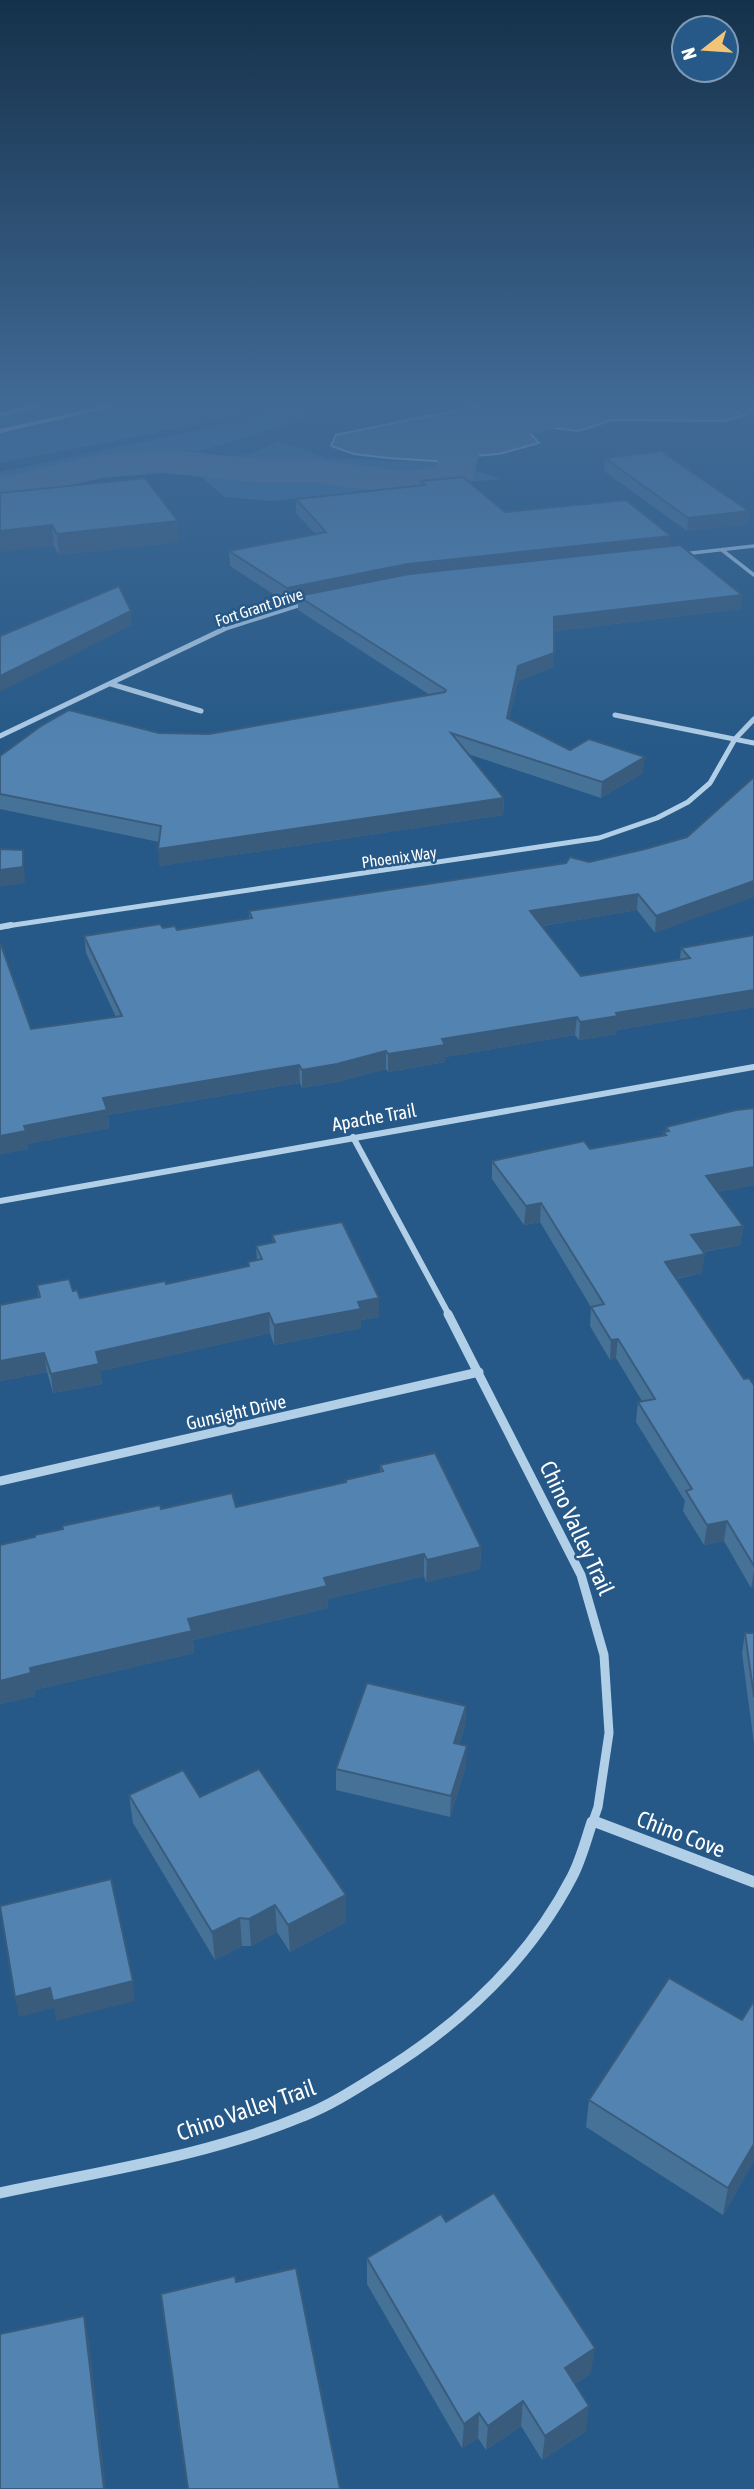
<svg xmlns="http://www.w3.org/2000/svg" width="754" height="2489" font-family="'Asap Condensed',sans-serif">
	<rect width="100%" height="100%" fill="#265987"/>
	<g fill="#3b72a4">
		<path d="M0 403H266L209 422 0 463Z"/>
		<path d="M302 403H354L293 410 306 419 200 451H154L150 462 0 492V472L190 432Z"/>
		<path d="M278 441 327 458 440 463 468 468 501 479 270 501 225 497 185 463 250 454Z"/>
	</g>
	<path fill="#56799a" stroke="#a6cbe9" stroke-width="2" d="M492 403H731L732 411 745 415 724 421 612 420 579 431 545 427 529 432 539 443 499 454 460 457 464 463 388 458 354 454 331 446 336 435Z"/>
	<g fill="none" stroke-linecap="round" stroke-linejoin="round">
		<path fill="#56799a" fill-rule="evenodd" d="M567 403H638L633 411 483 444C477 458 476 474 468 486L404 495 315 483H260L164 473 102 478 0 502V478L102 454 164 449 260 459H315L404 471 435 467 453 428Z"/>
		<g stroke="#b2cfe8" stroke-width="3.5">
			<path d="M722 550 754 575"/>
			<path d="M683 554 754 546"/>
			<path d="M219 631 307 603"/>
		</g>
		<g stroke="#b2cfe8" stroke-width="5">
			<path d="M111 684 201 711"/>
			<path d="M615 715 754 743"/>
			<path d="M0 736 224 629"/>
			<path d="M0 927 599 838 657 818 688 802 710 783 735 739 754 719"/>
		</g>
		<g stroke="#b2cfe8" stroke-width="6">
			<path d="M0 927 11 925"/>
			<path d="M353 1137 449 1315"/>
			<path d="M0 1201 754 1067"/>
		</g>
		<g stroke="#b2cfe8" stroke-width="9">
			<path d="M448 1314 581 1575 604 1655 609 1733 598 1807 592 1824"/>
			<path d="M0 1481 479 1372"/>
			<path d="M595 1822 600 1824"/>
		</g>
		<g stroke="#b2cfe8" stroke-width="11">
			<path d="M596 1822 754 1882"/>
			<path d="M0 2193C101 2171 207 2156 303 2116 329 2106 354 2090 378 2075 458 2026 528 1962 572 1877 581 1860 586 1840 592 1822"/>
		</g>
		<g fill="#dceaf7" fill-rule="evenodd">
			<path d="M44 403H57L0 417V413Z"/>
			<path d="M118 403H131L0 433V429Z"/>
		</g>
	</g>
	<g fill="#477298">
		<path d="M605 458 749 511 747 524 687 531 604 471Z"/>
		<path d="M421 481 505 512 670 546 742 595 740 609 554 631 553 667 518 681 509 720 570 750 643 773 601 798 468 754 504 798 503 815 159 866V842L0 809V756L159 733 209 734 430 695 298 610V601L287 603 230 566 229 551 315 534 296 513V499L421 486Z"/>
		<path d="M0 493 179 542 59 555 54 546Z"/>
		<path d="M687 837 655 933 637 910 542 926 581 976 680 960 681 948 754 935V1007L617 1030 616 1034 579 1040 575 1035 445 1057V1062L388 1072 386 1069 337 1082 302 1088 300 1083 108 1115 109 1128 27 1144 28 1149 0 1154V945L31 1029 116 1017 86 953 84 936 163 928 177 930 249 919V911L589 862 645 849Z"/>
		<path d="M754 1108V1185L718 1192 743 1226 740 1245 703 1252 702 1273 676 1279 744 1379 754 1385V1587L751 1588 724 1541 704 1545 683 1511 685 1501 636 1422 638 1402 642 1401 616 1358 610 1360 590 1326 591 1307 540 1222 524 1225 492 1179V1161L590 1149 663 1136V1132L666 1131V1127Z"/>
		<path d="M272 1235 379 1317 361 1320V1328L274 1345 270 1333 100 1371 102 1384 53 1393 47 1372 0 1381 38 1297 37 1285 73 1291 80 1298 166 1284 248 1267V1262L257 1260 256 1246 273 1242Z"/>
		<path d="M380 1465 481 1547 480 1569 426 1582 424 1576 327 1599 328 1608 193 1640 194 1653 34 1690 35 1696 0 1704 161 1509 236 1507 345 1483V1480L380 1472Z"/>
		<path d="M745 1633H754V1744L742 1653Z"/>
		<path d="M466 1706 465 1726 459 1744 466 1766 450 1817 336 1790V1769Z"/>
		<path d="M129 1795 200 1797 346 1895V1922L290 1952 277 1932 251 1946H242L215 1960 133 1823Z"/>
		<path d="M754 2001V2160L723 2215 586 2127 589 2100 742 2020Z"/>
		<path d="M446 2222 591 2373 575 2384 586 2431 542 2460 521 2426 486 2450 478 2438 462 2448 367 2284V2258Z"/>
	</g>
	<g fill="#3a5c7c">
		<path d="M749 511 747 524 687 531 688 518Z"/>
		<path d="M178 521 179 542 59 555 57 534Z"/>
		<path d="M52 525 54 546 0 552V531Z"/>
		<path d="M671 536 669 551 298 596V601L287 603V588L408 564Z"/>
		<path d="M742 595 740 609 553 631 554 617Z"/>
		<path d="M131 611 132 625 0 692V676Z"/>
		<path d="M554 653 553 667 518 681 506 734 507 718 518 666Z"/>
		<path d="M645 757 643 773 601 798 602 782Z"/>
		<path d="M504 798 503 815 159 866 158 849Z"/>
		<path d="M23 850 25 883 0 887V870Z"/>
		<path d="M754 881V897L655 933 656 916Z"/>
		<path d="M638 894 637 910 529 928 530 911Z"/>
		<path d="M754 990V1007L617 1030 616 1034 579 1040 580 1022 616 1013Z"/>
		<path d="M577 1017 575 1035 445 1057V1062L388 1072V1054L442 1039Z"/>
		<path d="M386 1051V1069L337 1082 302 1088V1070Z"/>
		<path d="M299 1065 300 1083 108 1115 109 1128 27 1144 28 1149 0 1154V1136L103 1098Z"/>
		<path d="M754 1167V1185L704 1195 706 1176Z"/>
		<path d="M541 1203 540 1222 524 1225 526 1206Z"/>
		<path d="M743 1226 740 1245 689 1254 691 1235Z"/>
		<path d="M705 1254 702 1273 663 1281 665 1262Z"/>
		<path d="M379 1298V1317L361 1320V1328L274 1345V1325L358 1302Z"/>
		<path d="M269 1313 270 1333 100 1371 102 1384 53 1393 51 1374 96 1352Z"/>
		<path d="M618 1339 616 1358 610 1360 611 1340Z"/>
		<path d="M44 1353 47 1372 0 1381V1361Z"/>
		<path d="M727 1521 724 1541 704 1545 707 1525Z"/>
		<path d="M481 1547 480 1569 426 1582 427 1560Z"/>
		<path d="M424 1554V1576L327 1599 328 1608 193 1640 194 1653 34 1690 35 1696 0 1704V1681L30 1668 324 1578Z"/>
		<path d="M754 1570V1587L751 1588Z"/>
		<path d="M466 1706 465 1726 453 1764 454 1743Z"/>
		<path d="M467 1746 466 1766 450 1817 451 1796Z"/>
		<path d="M346 1895V1922L290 1952 288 1925Z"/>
		<path d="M275 1905 277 1932 251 1946 249 1919Z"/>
		<path d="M240 1918 242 1946 215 1960 212 1932Z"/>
		<path d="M133 1981 135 2001 56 2021 53 2001Z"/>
		<path d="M50 1988 54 2008 19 2017 15 1997Z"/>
		<path d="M754 2144V2160L723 2215 728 2188Z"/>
		<path d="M84 2316 89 2341 106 2489H104Z"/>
		<path d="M595 2348 591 2373 562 2393 565 2368Z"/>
		<path d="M523 2401 521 2426 486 2450 488 2426Z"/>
		<path d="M589 2406 586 2431 542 2460 545 2436Z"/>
		<path d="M479 2413 478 2438 462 2448 464 2424Z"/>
	</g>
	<g fill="#5384b1" stroke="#3a5c7c" stroke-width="2">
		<path d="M661 451 749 511 688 518 605 458Z"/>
		<path d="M463 477 505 512 626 500 671 536 408 564 287 588 229 551 326 532 296 499 425 485 421 481Z"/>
		<path d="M145 478 178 521 57 534 52 525 0 531V493Z"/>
		<path d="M680 545 742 595 554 617V653L518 666 507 718 570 750 589 739 645 757 602 782 451 733 504 798 158 849 161 826 0 794V756L41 726 69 710 159 733 209 734 445 692 446 690 298 596 409 574Z"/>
		<path d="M119 586 131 611 0 676V636Z"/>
		<path d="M754 777V881L656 916 638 894 530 911 581 976 690 958 681 948 754 935V990L616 1013 618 1016 580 1022 577 1017 442 1039 445 1045 388 1054 386 1051 337 1064 302 1070 299 1065 103 1098 107 1110 24 1126 26 1131 0 1136V945H1L31 1029 122 1016 84 936 160 924 163 928 175 926 177 930 252 918 249 911 566 863 570 857 589 862 645 849 687 837Z"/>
		<path d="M0 849 23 850V867L0 870Z"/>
		<path d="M754 1108V1167L706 1176 743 1226 691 1235 705 1254 665 1262 744 1379 749 1378 754 1385V1566L727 1521 707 1525 686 1491 692 1489 638 1402 655 1399 618 1339 611 1340 591 1307 604 1304 541 1203 526 1206 492 1161 584 1141 590 1149 666 1135 663 1132 669 1131 666 1127 736 1110Z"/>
		<path d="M342 1222 379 1298 358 1302 361 1309 274 1325 269 1313 96 1352 99 1364 51 1374 44 1353 0 1361V1305L40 1297 37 1285 69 1279 73 1291 77 1290 80 1298 165 1281 166 1284 249 1266 248 1262 262 1259 256 1246 275 1242 272 1235Z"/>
		<path d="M435 1453 481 1547 427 1560 424 1554 324 1578 327 1586 188 1619 192 1631 30 1668 31 1673 0 1681V1545L35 1537V1535L63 1529 62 1526 160 1505 161 1509 232 1493 236 1507 346 1482 345 1480 383 1471 380 1465Z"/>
		<path d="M745 1633H754V1697Z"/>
		<path d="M367 1683 466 1706 454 1743 467 1746 451 1796 336 1769Z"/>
		<path d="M259 1769 346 1895 288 1925 275 1905 249 1919 240 1918 212 1932 129 1795 183 1770 200 1797Z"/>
		<path d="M111 1879 133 1981 53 2001 50 1988 15 1997 0 1906Z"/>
		<path d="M669 1978 742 2020 754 2001V2144L728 2188 589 2100Z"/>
		<path d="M494 2193 595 2348 565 2368 589 2406 545 2436 523 2401 488 2426 479 2413 464 2424 367 2258 441 2214 446 2222Z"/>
		<path d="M296 2268 340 2489H188L161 2294 235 2276 236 2282Z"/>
		<path d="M84 2316 104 2489H0V2334Z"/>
	</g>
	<linearGradient id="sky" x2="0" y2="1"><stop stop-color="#15314a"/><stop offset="0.54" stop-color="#416a96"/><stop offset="1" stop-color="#416a96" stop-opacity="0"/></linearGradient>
	<rect width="754" height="752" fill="url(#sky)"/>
	<g text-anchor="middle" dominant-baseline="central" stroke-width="5" stroke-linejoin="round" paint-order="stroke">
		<g font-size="16" fill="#fff" stroke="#265987">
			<text transform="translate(259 607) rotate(-18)">Fort Grant Drive</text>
			<text transform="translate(399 857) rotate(-8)">Phoenix Way</text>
		</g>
		<g font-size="19" fill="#fff" stroke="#265987">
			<text transform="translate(374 1117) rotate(-10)">Apache Trail</text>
			<text transform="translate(236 1412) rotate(-13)">Gunsight Drive</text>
		</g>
		<g font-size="23" fill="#fff" stroke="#265987">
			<text transform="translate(577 1528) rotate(65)">Chino Valley Trail</text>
			<text transform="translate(681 1834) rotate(21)">Chino Cove</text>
			<text transform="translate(246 2110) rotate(-19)">Chino Valley Trail</text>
		</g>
	</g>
	<g transform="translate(705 49) rotate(253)"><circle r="33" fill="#265987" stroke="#7d9bb7" stroke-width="2"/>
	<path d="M0-5L12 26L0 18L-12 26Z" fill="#f1c477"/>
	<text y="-10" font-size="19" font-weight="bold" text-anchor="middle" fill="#ffffff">N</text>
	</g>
</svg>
